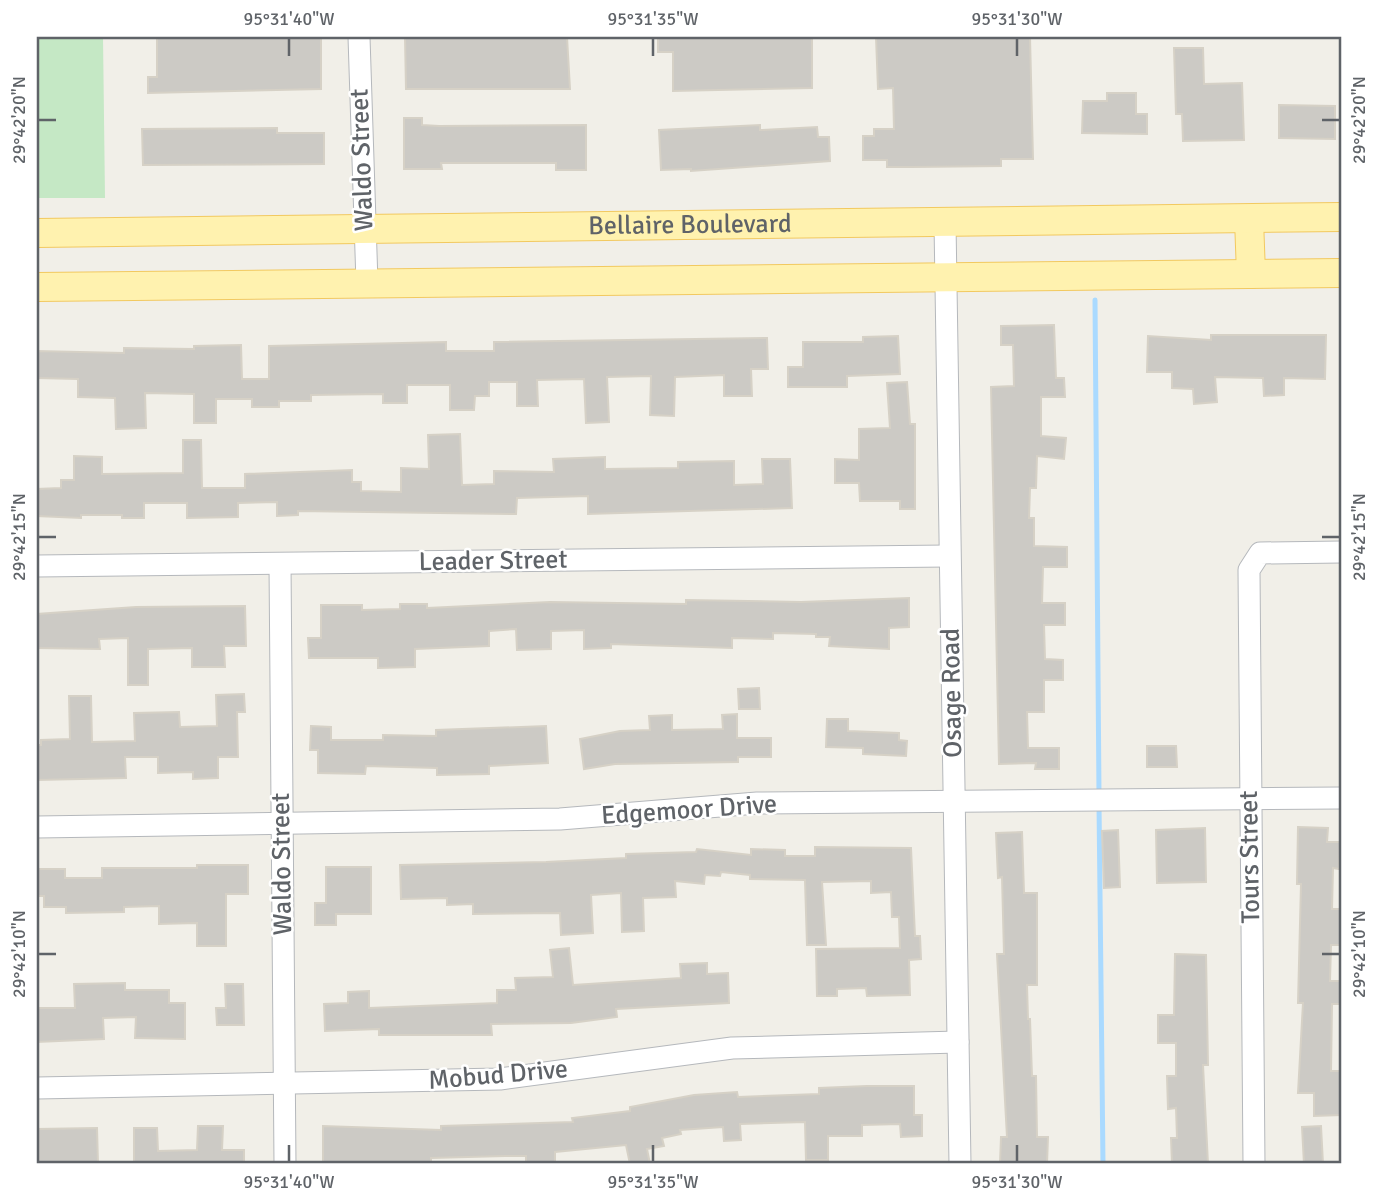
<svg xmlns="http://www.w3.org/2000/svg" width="1378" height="1201" font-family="Signika,sans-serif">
	<rect width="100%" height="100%" fill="#f1efe8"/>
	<path fill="#c5e8c5" d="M37 37H103L105 198H37Z"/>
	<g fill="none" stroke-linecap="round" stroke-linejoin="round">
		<g stroke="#aadaff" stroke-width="5">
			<path d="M1095 300 1099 794"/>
			<path d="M1099 804 1103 1164"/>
		</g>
	</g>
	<g fill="#cccac5" stroke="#d6d1c6" stroke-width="2">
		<path d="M157 37H321V89L148 93V77H157Z"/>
		<path d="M405 37H567L570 89H406Z"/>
		<path d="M658 37H812V88L673 91V52H658Z"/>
		<path d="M876 37H1030L1033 159H1001V166L912 167H887V160H863V136H874V129H894L893 88 878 89Z"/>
		<path d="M1174 48H1203L1204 84 1242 83 1244 140 1183 141 1182 114H1176Z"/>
		<path d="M1107 93H1136V114H1147V134L1082 133 1083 101H1107Z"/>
		<path d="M1279 105 1335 106V139L1279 138Z"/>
		<path d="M404 118H422V125L439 126 586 125V170H556V163H441L442 169H404Z"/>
		<path d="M760 125V130L817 127 818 137H829L830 161 691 171V169L661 170 659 130Z"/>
		<path d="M277 128V133H324V164L143 165 142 129Z"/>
		<path d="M1054 325 1056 378H1064L1065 397H1041V436L1066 438 1064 459 1037 456 1036 488H1030L1029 518H1034V546L1067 547V567H1043L1042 603H1065V625H1044L1045 659 1063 660V680H1044V712H1027L1028 748H1059V769H1035L1036 763 999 764 991 387 1014 386 1013 345H1001V326Z"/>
		<path d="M1211 335H1326L1325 379 1284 378V395L1264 396 1263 378 1215 377 1217 402 1194 404 1193 389 1172 388V372H1147L1148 336 1211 340Z"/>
		<path d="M898 336 900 374 847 376V387H788V367H803V342H863V337Z"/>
		<path d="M767 338 768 369H751L752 396H724V375L675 377 674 416 650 415 651 376 607 377 609 422 586 423 584 379 537 380 538 406H517V382H489V396H475L474 410H450V385H407V403H383V394L311 395V401H279V407H252V399H216V423H194V394L145 393 146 428 116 429 115 398 78 397V379L37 378V351L124 353V348L194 349V346L241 345 242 379H269V346L446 342V351H494V342Z"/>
		<path d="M907 382 910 424H915V509H900V501H860L859 483H835V459L859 460V429L890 428 887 383Z"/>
		<path d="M460 434 462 485 494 484V471L554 472 553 459 605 457V469L678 468V462L734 461V485L763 484 762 459H790L792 508 588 514V496L517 498 516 514 298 511V515L277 516V502L238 503V517L187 518V503H144V518H122V515H81V518L37 516V489L61 488V480H74V456L102 457V474L183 473V440H201L202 488H245V474L352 470V482H361V491L401 492V468L429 469 428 435Z"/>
		<path d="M909 598V627L889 628V649L829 646 830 637H816V634L773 633V639L732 638V648L611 644V648L584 649V630L551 631V649L517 650 516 629 489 631V646L415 649V667L378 668V658H309L308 638H321V605H362V610L400 609V604H427V608L550 602 686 604V600L801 602Z"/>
		<path d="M245 606 246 646H224L225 667H192V648L148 649V685H128V638L99 639 100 649 37 648V614L136 607Z"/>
		<path d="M759 688 760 709H739L738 689Z"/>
		<path d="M244 694 245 712H237L238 757H218V778L193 779V772L158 773V757H125L126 778 37 780V745H41V740L70 739 69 696H91L92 742 135 741 134 713 179 712 180 727 217 726 216 695Z"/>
		<path d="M737 714V738H771V757H738V762L615 764 584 769 580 739 620 731 650 730 649 716 672 715V730L723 729 722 715Z"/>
		<path d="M827 719H848V731L899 733V740L907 741 906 756 863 754V748L826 747Z"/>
		<path d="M311 726 331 727V740H383V735L436 736V730L546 726 548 763 489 766V774L437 775V768L366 766 365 774 318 773V750H310Z"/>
		<path d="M1147 746H1176L1177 767H1147Z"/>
		<path d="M1298 827 1328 828 1327 842H1340L1339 869 1333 868 1332 909H1341V945H1331L1330 981H1341V1004H1332L1331 1071H1341V1115L1314 1116V1093H1298L1303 1003H1298L1301 884H1297Z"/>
		<path d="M1205 828 1206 882 1157 883 1156 830Z"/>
		<path d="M1118 830 1120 887 1104 888 1102 831Z"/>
		<path d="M1022 832 1024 893H1037V985H1027L1028 1019H1030L1032 1076H1036L1037 1137H1048L1047 1164H1000L1001 1137H1007L997 954H1004L1002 877 998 878 996 833Z"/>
		<path d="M815 847 911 848 915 936H920L921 959 909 960 910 995 867 996 866 988 837 989V996H817L816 949 900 948 899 917H892L891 892 871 893V881L822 882 826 945H807L805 880 750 879V875L721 872 720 876 705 875 704 884 675 881 676 897 643 898 644 931 622 932 621 893 591 895 593 933 561 935 560 913 473 914V904L447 905V898L401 899 400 865 546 862 626 858V854L696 852 697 849 751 855V849L785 850V856H815Z"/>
		<path d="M197 865H248V894H226V946H197V923L159 924V906L124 907V912L66 913V907H44V896H37V869H65V878H102V868H197Z"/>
		<path d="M326 867H371V914H336V925H315V903H326Z"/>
		<path d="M569 948 573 985 681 978 680 964 707 963V974L728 973 729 1003 616 1009 617 1017 571 1023 491 1024 492 1035H379V1029L325 1031 324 1004 348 1003V992L369 991V1008L497 1003V990H516L515 978 553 977 550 950Z"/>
		<path d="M1175 954 1206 955 1208 1065H1203L1208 1164H1172L1171 1138H1177L1176 1108 1168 1109 1167 1076H1176V1043H1158V1015H1174Z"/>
		<path d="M125 983V990H169V1003H185V1039L135 1038 136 1017 103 1018 104 1039 37 1042V1008H75L74 984Z"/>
		<path d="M225 984H243L244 1025H217L216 1008H226Z"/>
		<path d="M867 1086H914V1115H922V1136L901 1137 900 1124 862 1125V1136H828V1160H806L805 1122 740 1124 741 1140 724 1141 723 1127 680 1130 681 1134 662 1138 664 1146 647 1149 650 1164H630L626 1145 555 1152V1164H526V1156H505L431 1158V1164H323V1126L441 1130V1126L573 1122 572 1118 630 1111V1107L694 1095 737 1092 738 1097 819 1094V1088Z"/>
		<path d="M198 1126H223L222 1150H244V1164H134V1128H157L158 1151 197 1150Z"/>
		<path d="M1321 1126 1323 1164H1304L1302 1127Z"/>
		<path d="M97 1128 98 1164H37V1129Z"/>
	</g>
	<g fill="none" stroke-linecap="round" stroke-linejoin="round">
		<g stroke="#b5b8bc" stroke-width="23">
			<g id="minor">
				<path d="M359 37 367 283"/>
				<path d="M945 223 960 1164"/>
				<path d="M280 564 285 1164"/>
				<path d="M37 566 948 556"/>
				<path d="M37 827 560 819 757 803 1341 798"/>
				<path d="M37 1088 500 1079 732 1048 958 1042"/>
				<path d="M1254 1164 1249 570 1260 553 1341 552"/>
			</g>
		</g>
		<g stroke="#f2c960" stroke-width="30">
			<g id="major">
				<path d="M1249 219 1251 274"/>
				<path id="s1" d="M37 233 1341 217"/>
				<path d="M37 287 1341 273"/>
			</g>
		</g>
		<use href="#minor" stroke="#fff" stroke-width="21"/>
		<use href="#major" stroke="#fff2af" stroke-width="28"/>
	</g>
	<path fill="none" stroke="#5f6368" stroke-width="2.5" d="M289 38V56M653 38V56M1017 38V56M38 120H56M1322 120H1340M38 537H56M1322 537H1340M38 954H56M1322 954H1340M289 1145V1162M653 1145V1162M1017 1145V1162"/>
	<g text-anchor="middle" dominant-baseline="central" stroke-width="5" stroke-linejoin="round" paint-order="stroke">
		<g font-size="26" fill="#5f6368" stroke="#fff">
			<text transform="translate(362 160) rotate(-92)">Waldo Street</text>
			<text stroke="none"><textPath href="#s1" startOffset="653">Bellaire Boulevard</textPath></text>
			<text transform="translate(493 561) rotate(-1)">Leader Street</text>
			<text transform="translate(952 693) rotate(-91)">Osage Road</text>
			<text transform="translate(689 810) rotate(-4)">Edgemoor Drive</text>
			<text transform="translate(1250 857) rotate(-91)">Tours Street</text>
			<text transform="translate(282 864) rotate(-91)">Waldo Street</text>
			<text transform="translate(498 1075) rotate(-5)">Mobud Drive</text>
		</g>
	</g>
	<rect width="1378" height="1201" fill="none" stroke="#ffffff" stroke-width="77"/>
	<rect x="38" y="38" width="1302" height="1124" fill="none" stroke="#5f6368" stroke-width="2.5"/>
	<g font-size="18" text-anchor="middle" fill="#5f6368">
		<text x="289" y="25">95°31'40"W</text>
		<text x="653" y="25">95°31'35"W</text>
		<text x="1017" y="25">95°31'30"W</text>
		<text transform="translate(19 120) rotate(-90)" y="6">29°42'20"N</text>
		<text transform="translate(1359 120) rotate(-90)" y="6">29°42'20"N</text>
		<text transform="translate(19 537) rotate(-90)" y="6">29°42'15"N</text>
		<text transform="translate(1359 537) rotate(-90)" y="6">29°42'15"N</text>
		<text transform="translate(19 954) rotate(-90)" y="6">29°42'10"N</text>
		<text transform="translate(1359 954) rotate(-90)" y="6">29°42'10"N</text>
		<text x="289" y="1188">95°31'40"W</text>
		<text x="653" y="1188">95°31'35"W</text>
		<text x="1017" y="1188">95°31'30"W</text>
	</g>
</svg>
